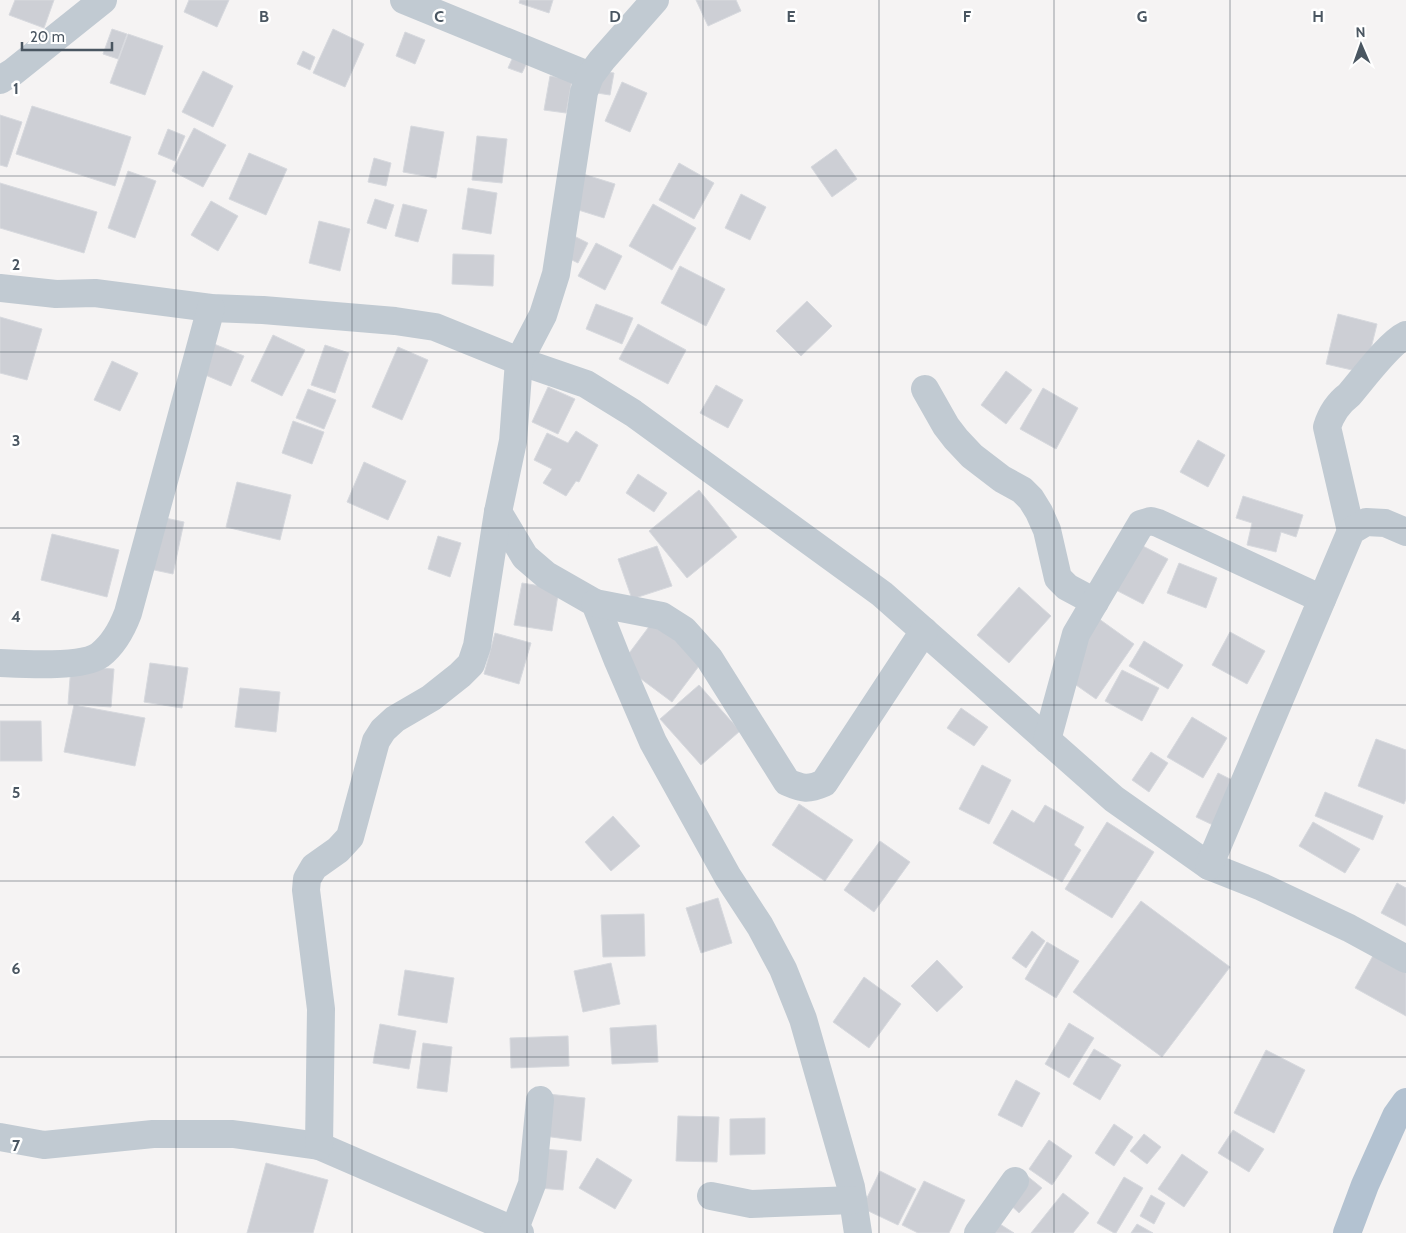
<svg xmlns="http://www.w3.org/2000/svg" width="1406" height="1233" font-family="Cabin,sans-serif">
	<rect width="100%" height="100%" fill="#f5f3f3"/>
	<g fill="#cdcfd5" stroke="#d7d9de">
		<path d="M15 0H54L44 28 9 15Z"/>
		<path d="M189 0H229L217 27 184 12Z"/>
		<path d="M520 0H553L549 13 519 3Z"/>
		<path d="M696 0H736L741 11 708 26Z"/>
		<path d="M112 29 127 34 118 59 103 54Z"/>
		<path d="M333 29 364 44 345 87 313 73Z"/>
		<path d="M405 32 425 40 415 64 396 56Z"/>
		<path d="M128 34 163 46 145 95 110 83Z"/>
		<path d="M516 50 530 56 522 73 508 68Z"/>
		<path d="M303 51 315 57 310 70 297 64Z"/>
		<path d="M203 71 233 86 213 127 182 112Z"/>
		<path d="M600 71 614 73 610 95 597 93Z"/>
		<path d="M550 76 572 80 566 113 544 110Z"/>
		<path d="M622 82 647 93 630 132 605 121Z"/>
		<path d="M32 106 131 137 115 186 16 154Z"/>
		<path d="M0 115 22 122 7 167 0 165Z"/>
		<path d="M411 126 444 132 436 178 403 172Z"/>
		<path d="M194 128 226 145 203 187 172 171Z"/>
		<path d="M168 129 185 136 175 161 158 154Z"/>
		<path d="M477 136 507 139 502 183 472 180Z"/>
		<path d="M836 149 857 179 832 197 811 167Z"/>
		<path d="M249 153 287 169 266 215 229 199Z"/>
		<path d="M374 158 391 163 386 186 368 182Z"/>
		<path d="M679 163 714 183 694 219 659 200Z"/>
		<path d="M128 171 156 181 135 238 108 228Z"/>
		<path d="M583 174 615 184 604 218 572 208Z"/>
		<path d="M0 183 97 212 84 253 0 228Z"/>
		<path d="M468 188 497 193 491 234 462 229Z"/>
		<path d="M741 194 766 207 750 240 725 228Z"/>
		<path d="M375 199 394 205 386 229 367 223Z"/>
		<path d="M211 201 238 216 218 251 191 235Z"/>
		<path d="M403 204 427 210 418 242 395 236Z"/>
		<path d="M653 204 696 228 672 270 629 246Z"/>
		<path d="M319 221 350 229 340 271 309 263Z"/>
		<path d="M572 235 588 243 578 263 562 255Z"/>
		<path d="M596 243 622 256 605 290 578 276Z"/>
		<path d="M453 254 494 255 493 286 452 284Z"/>
		<path d="M680 266 725 289 706 326 661 303Z"/>
		<path d="M807 301 832 326 801 356 776 331Z"/>
		<path d="M596 304 633 318 622 344 586 329Z"/>
		<path d="M1338 314 1377 324 1365 373 1326 364Z"/>
		<path d="M0 317 42 329 27 380 0 373Z"/>
		<path d="M638 324 686 350 668 384 619 359Z"/>
		<path d="M273 335 305 350 282 396 251 381Z"/>
		<path d="M209 342 244 356 231 386 196 371Z"/>
		<path d="M325 345 349 353 335 393 311 385Z"/>
		<path d="M398 347 428 360 402 420 372 407Z"/>
		<path d="M112 361 138 373 120 411 94 400Z"/>
		<path d="M1006 371 1032 390 1006 424 981 405Z"/>
		<path d="M716 385 743 400 728 428 700 413Z"/>
		<path d="M548 387 575 399 558 434 532 422Z"/>
		<path d="M1043 388 1078 408 1056 449 1020 429Z"/>
		<path d="M308 389 336 400 324 429 296 418Z"/>
		<path d="M293 421 324 432 312 464 282 453Z"/>
		<path d="M576 431 598 445 579 482 576 481 566 496 543 483 552 469 534 460 547 433 568 443Z"/>
		<path d="M1198 440 1225 455 1208 487 1180 472Z"/>
		<path d="M364 462 406 481 388 520 347 502Z"/>
		<path d="M638 474 667 493 654 512 626 493Z"/>
		<path d="M237 482 291 495 280 540 226 527Z"/>
		<path d="M699 490 737 537 687 578 649 531Z"/>
		<path d="M1243 496 1303 515 1296 537 1281 532 1276 552 1247 545 1252 523 1236 518Z"/>
		<path d="M156 516 184 522 173 574 145 568Z"/>
		<path d="M52 534 119 550 107 597 41 580Z"/>
		<path d="M438 536 461 543 450 577 428 569Z"/>
		<path d="M1137 543 1168 559 1143 604 1112 588Z"/>
		<path d="M657 546 672 586 632 599 618 559Z"/>
		<path d="M1179 563 1217 578 1206 608 1167 593Z"/>
		<path d="M522 583 559 589 552 631 514 625Z"/>
		<path d="M1019 587 1051 616 1009 663 977 635Z"/>
		<path d="M1095 616 1134 644 1096 699 1056 671Z"/>
		<path d="M654 620 705 658 672 702 621 664Z"/>
		<path d="M1230 632 1265 651 1247 684 1212 665Z"/>
		<path d="M495 633 531 643 519 684 484 674Z"/>
		<path d="M1144 641 1183 665 1168 689 1129 666Z"/>
		<path d="M150 663 188 668 182 708 144 702Z"/>
		<path d="M71 666 114 669 111 707 68 704Z"/>
		<path d="M1122 670 1159 688 1142 721 1105 701Z"/>
		<path d="M699 685 740 731 701 765 660 719Z"/>
		<path d="M240 688 280 692 276 732 235 727Z"/>
		<path d="M74 705 145 718 135 766 64 752Z"/>
		<path d="M961 708 988 727 974 746 947 728Z"/>
		<path d="M1192 717 1227 738 1203 778 1167 757Z"/>
		<path d="M0 721H41L42 761H0Z"/>
		<path d="M1376 739 1406 750V799L1404 804 1358 786Z"/>
		<path d="M1151 752 1168 763 1149 792 1132 780Z"/>
		<path d="M982 765 1011 780 989 824 959 809Z"/>
		<path d="M1218 773 1236 782 1215 826 1196 817Z"/>
		<path d="M1325 792 1383 816 1373 840 1315 816Z"/>
		<path d="M799 804 853 840 825 881 772 845Z"/>
		<path d="M1045 805 1084 827 1074 845 1081 850 1062 882 993 843 1012 810 1034 823Z"/>
		<path d="M613 816 640 846 611 871 585 842Z"/>
		<path d="M1107 822 1154 852 1112 918 1065 889Z"/>
		<path d="M1313 822 1360 849 1345 873 1299 846Z"/>
		<path d="M880 841 910 862 874 912 844 890Z"/>
		<path d="M1397 883 1406 888V926L1381 913Z"/>
		<path d="M718 898 732 943 701 953 686 908Z"/>
		<path d="M1141 901 1230 967 1162 1057 1073 992Z"/>
		<path d="M644 914 645 956 603 957 601 915Z"/>
		<path d="M1032 931 1045 941 1026 968 1012 958Z"/>
		<path d="M1047 942 1079 961 1056 998 1025 979Z"/>
		<path d="M1374 954 1406 972V1016L1355 988Z"/>
		<path d="M937 960 963 987 937 1012 911 986Z"/>
		<path d="M611 963 620 1004 583 1012 574 971Z"/>
		<path d="M405 970 454 978 447 1023 398 1015Z"/>
		<path d="M864 977 901 1004 869 1048 833 1022Z"/>
		<path d="M1069 1023 1094 1038 1069 1078 1045 1064Z"/>
		<path d="M380 1024 416 1031 409 1069 373 1063Z"/>
		<path d="M656 1025 658 1062 612 1064 610 1028Z"/>
		<path d="M568 1036 569 1066 511 1068 510 1038Z"/>
		<path d="M423 1043 452 1047 447 1092 417 1088Z"/>
		<path d="M1094 1049 1121 1065 1100 1100 1073 1084Z"/>
		<path d="M1266 1050 1305 1070 1274 1133 1234 1113Z"/>
		<path d="M1016 1080 1040 1093 1022 1127 998 1115Z"/>
		<path d="M548 1094 585 1098 581 1141 544 1136Z"/>
		<path d="M678 1116 719 1117 717 1162 676 1161Z"/>
		<path d="M765 1118V1154L730 1155V1119Z"/>
		<path d="M1114 1124 1133 1137 1114 1166 1095 1153Z"/>
		<path d="M1233 1130 1264 1149 1249 1172 1218 1153Z"/>
		<path d="M1144 1134 1161 1147 1147 1164 1130 1151Z"/>
		<path d="M1049 1140 1072 1156 1052 1185 1029 1169Z"/>
		<path d="M543 1149 567 1151 563 1190 539 1188Z"/>
		<path d="M1182 1154 1208 1172 1184 1207 1158 1189Z"/>
		<path d="M597 1158 632 1180 615 1209 579 1188Z"/>
		<path d="M266 1163 328 1180 313 1233H247Z"/>
		<path d="M880 1171 916 1189 898 1225 862 1208Z"/>
		<path d="M1026 1175 1042 1188 1019 1213 1004 1199Z"/>
		<path d="M1124 1177 1143 1188 1116 1233H1114L1097 1223Z"/>
		<path d="M924 1181 965 1200 949 1233H918L902 1225Z"/>
		<path d="M1063 1193 1089 1213 1073 1233H1031Z"/>
		<path d="M1151 1195 1165 1203 1154 1224 1140 1216Z"/>
		<path d="M992 1219 1014 1233H983Z"/>
		<path d="M1137 1224 1153 1233H1131Z"/>
	</g>
	<g fill="none" stroke-linecap="round" stroke-linejoin="round">
		<g stroke="#c1cad2" stroke-width="28">
			<path d="M404 0 590 76"/>
			<path d="M0 80 13 72 103 0"/>
			<path d="M0 288 56 294 95 293 211 308 263 310 395 321 435 327 519 361 586 384 633 413 882 594 1114 799 1209 866 1262 887 1349 928 1406 959"/>
			<path d="M925 389 946 426 956 439 972 456 1002 479 1022 490 1031 499 1039 512 1047 530 1058 578 1067 587 1095 602"/>
			<path d="M498 512 525 557 546 575 595 603 618 661 653 742 728 877 760 926 783 969 803 1019 851 1187 858 1233"/>
			<path d="M1351 531 1327 427C1331 414 1337 404 1349 395 1362 380 1389 343 1406 335"/>
			<path d="M595 603 662 616 684 630 709 658 787 782C803 789 808 790 824 783L924 631"/>
			<path d="M0 663C23 664 82 668 100 655 114 644 122 629 128 613L211 308"/>
			<path d="M1047 740 1076 634 1141 524 1151 521 1158 523 1322 599"/>
			<path d="M1209 866 1351 531 1366 522 1385 523 1406 532"/>
			<path d="M0 1137 44 1145 153 1134H233L319 1146 520 1233"/>
			<path d="M319 1146 321 1009 306 890 307 879 314 867 338 850 350 837 376 741 383 730 395 719 431 698 460 675 471 664 477 646 498 512 513 441 519 361 543 315 556 274 584 92 590 76 602 60 655 0"/>
			<path d="M711 1196 751 1204 853 1200"/>
			<path d="M514 1231 532 1184 540 1100"/>
			<path d="M978 1233 1015 1181"/>
		</g>
		<path stroke="#b3c2d1" stroke-width="28" d="M1347 1233 1365 1185 1396 1116 1406 1102"/>
	</g>
	<path fill="none" stroke="#4a5661" stroke-width="1" stroke-opacity="0.55" d="M176 0V1233M352 0V1233M527 0V1233M703 0V1233M879 0V1233M1054 0V1233M1230 0V1233M0 176H1406M0 352H1406M0 528H1406M0 705H1406M0 881H1406M0 1057H1406"/>
	<g font-size="16" text-anchor="middle" font-weight="bold" fill="#4a5661" stroke="#fff" stroke-width="5" stroke-linejoin="round" paint-order="stroke">
		<text x="264" y="22">B</text>
		<text x="439" y="22">C</text>
		<text x="615" y="22">D</text>
		<text x="791" y="22">E</text>
		<text x="967" y="22">F</text>
		<text x="1142" y="22">G</text>
		<text x="1318" y="22">H</text>
		<text x="16" y="94">1</text>
		<text x="16" y="270">2</text>
		<text x="16" y="446">3</text>
		<text x="16" y="622">4</text>
		<text x="16" y="798">5</text>
		<text x="16" y="974">6</text>
		<text x="16" y="1151">7</text>
	</g>
	<g transform="translate(1361 45) rotate(358)" stroke="#ffffff" stroke-width="4" paint-order="stroke">
	<path d="M0-4L9 19L0 12L-9 19Z" fill="#4a5661"/>
	<text y="-8" font-size="14" font-weight="bold" text-anchor="middle" fill="#4a5661">N</text>
	</g>
	<path d="M22 42v8h90v-8" fill="none" stroke="#4a5661" stroke-width="2.5"/>
	<text x="30" y="42" font-size="15" fill="#4a5661" stroke="#ffffff" stroke-width="4" paint-order="stroke">20 m</text>
</svg>
